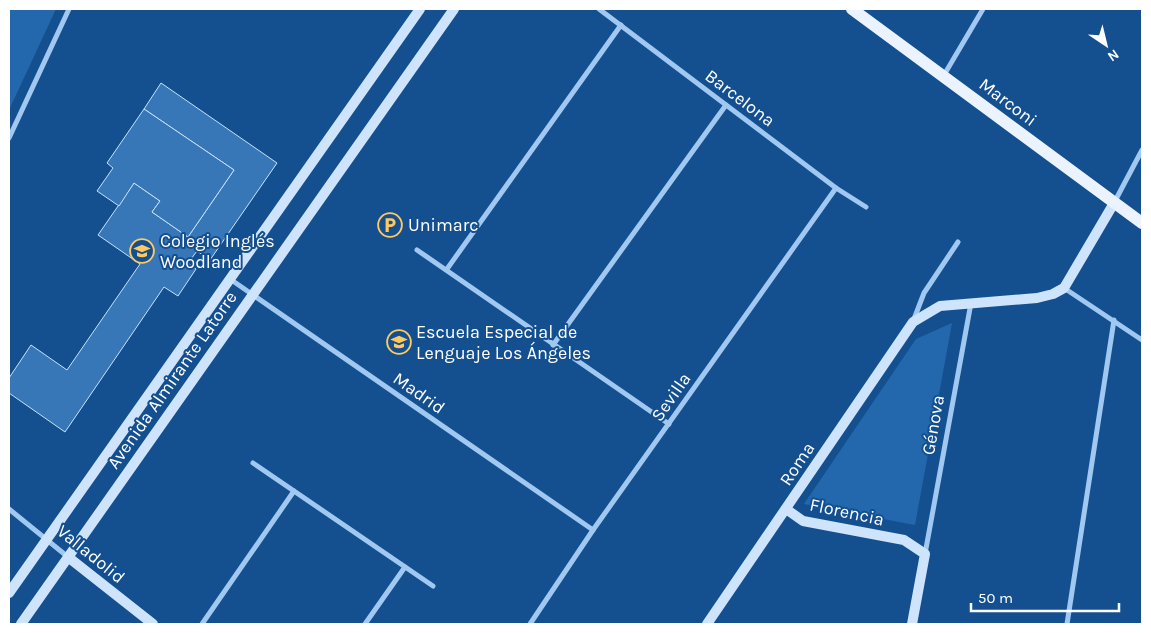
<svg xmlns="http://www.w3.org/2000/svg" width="1151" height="633" font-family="Karla,sans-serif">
	<rect width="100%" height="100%" fill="#145090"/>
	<g fill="#2368ad">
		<path d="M9 9H56L9 110Z"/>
		<path d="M952 323 915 525 804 504 916 339Z"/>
	</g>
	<g fill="#3877b7" stroke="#c7e2fc">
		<path d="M161 83 277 163 210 260 197 251 188 263 196 269 178 296 164 287 65 432 9 393V378L31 345 67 370 140 264 98 235 134 183 160 201 152 212 188 237 234 170 144 109Z"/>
		<path d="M144 109 234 170 188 237 152 212 160 201 134 183 119 206 97 191 113 168 107 163Z"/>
	</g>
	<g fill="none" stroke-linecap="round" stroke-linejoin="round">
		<g stroke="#a0c8f1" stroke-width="5">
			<path d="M599 9 836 188 866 207"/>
			<path d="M944 75 983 9"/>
			<path d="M9 138 69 9"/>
			<path d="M1114 203 1142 150"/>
			<path d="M417 250 669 424"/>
			<path d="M447 269 621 25"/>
			<path d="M230 279 593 530"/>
			<path d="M1064 288 1142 340"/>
			<path d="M914 319 924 293 958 242"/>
			<path d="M553 345 726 105"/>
			<path d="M253 463 433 586"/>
			<path d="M9 509 68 557"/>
			<path d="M925 554 971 303"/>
			<path d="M202 624 294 491"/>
			<path d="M365 624 405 567"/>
			<path d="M530 624 593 530 836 188"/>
			<path d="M1067 624 1114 320"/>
		</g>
		<g stroke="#cee4fc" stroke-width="10">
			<path d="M786 509 803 521 904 540 925 554 912 624"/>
			<path d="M68 557 153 624"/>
			<path d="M9 593 420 9"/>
			<path d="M21 624 454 9"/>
			<path d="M707 624 913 322 940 306 1037 298 1053 294 1064 288 1114 203"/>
		</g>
		<path stroke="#eaf3ff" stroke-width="12" d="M852 9 1142 223"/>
	</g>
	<defs>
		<g id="parking-ring" transform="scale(1.25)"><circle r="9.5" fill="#145090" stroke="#ffc960" stroke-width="1.5"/><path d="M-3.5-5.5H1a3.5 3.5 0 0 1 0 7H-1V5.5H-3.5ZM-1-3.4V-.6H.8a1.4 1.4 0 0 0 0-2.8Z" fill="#ffc960"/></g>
		<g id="school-ring" transform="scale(1.25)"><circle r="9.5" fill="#145090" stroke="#ffc960" stroke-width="1.5"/><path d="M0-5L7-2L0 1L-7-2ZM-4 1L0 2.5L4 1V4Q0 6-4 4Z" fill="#ffc960"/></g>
	</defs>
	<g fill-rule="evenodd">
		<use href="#parking-ring" x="390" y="225"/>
		<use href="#school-ring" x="142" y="251"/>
		<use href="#school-ring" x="399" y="342"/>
	</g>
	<g text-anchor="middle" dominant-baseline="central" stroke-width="4" stroke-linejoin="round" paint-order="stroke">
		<g font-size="18" fill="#fff" stroke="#145090">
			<text transform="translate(740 98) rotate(37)">Barcelona</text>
			<text transform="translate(1008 102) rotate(37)">Marconi</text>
			<text transform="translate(172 380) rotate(-55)">Avenida Almirante Latorre</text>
			<text transform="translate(419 393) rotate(35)">Madrid</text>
			<text transform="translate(671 397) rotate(-55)">Sevilla</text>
			<text transform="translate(933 425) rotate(-80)">Génova</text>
			<text transform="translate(797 464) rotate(-56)">Roma</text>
			<text transform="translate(847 512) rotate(12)">Florencia</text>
			<text transform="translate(91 554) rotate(39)">Valladolid</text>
		</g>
		<g font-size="18" fill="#fff" stroke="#145090" text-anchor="start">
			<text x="408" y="225">Unimarc</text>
			<text x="160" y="241">Colegio Inglés<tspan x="160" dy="21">Woodland</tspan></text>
			<text x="416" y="332">Escuela Especial de<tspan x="416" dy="21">Lenguaje Los Ángeles</tspan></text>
		</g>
	</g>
	<rect width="1151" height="633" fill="none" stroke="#ffffff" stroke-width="20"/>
	<g transform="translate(1106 45) rotate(145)" stroke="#145090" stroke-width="4" paint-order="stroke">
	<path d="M0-4L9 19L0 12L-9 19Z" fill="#ffffff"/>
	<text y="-8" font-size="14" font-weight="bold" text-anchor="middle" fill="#ffffff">N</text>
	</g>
	<path d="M971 603v8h148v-8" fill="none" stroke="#ffffff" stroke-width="2.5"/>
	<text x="978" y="603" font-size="15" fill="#ffffff" stroke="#145090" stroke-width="4" paint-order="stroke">50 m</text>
</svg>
